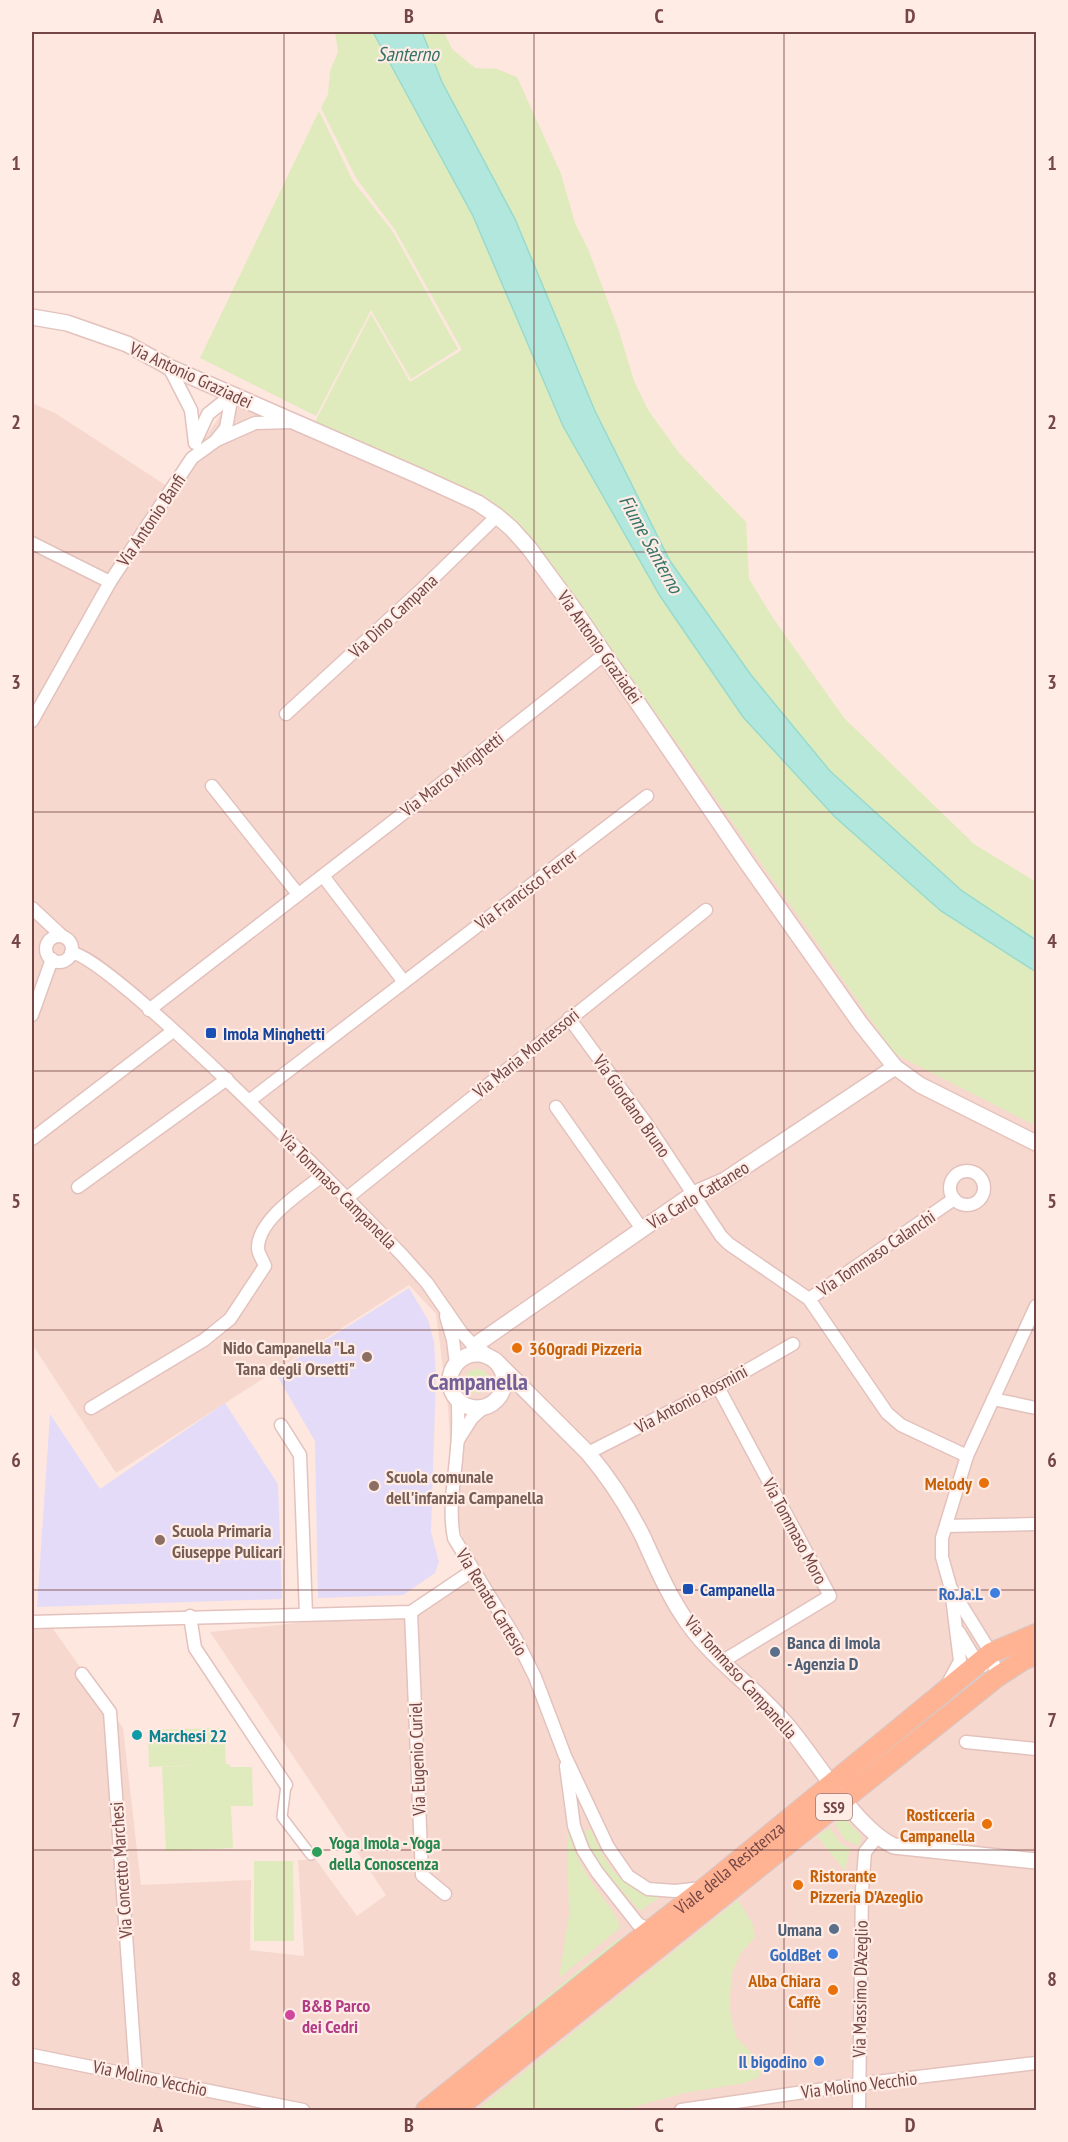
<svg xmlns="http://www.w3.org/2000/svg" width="1068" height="2142" font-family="'PT Sans Narrow',sans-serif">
	<rect width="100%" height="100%" fill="#fde7de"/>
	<path fill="#f7d8cf" d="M238 390 386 455 540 424 746 735 1036 1032V2110H32V1627L51 1626 123 1728 141 1885 251 1880 250 1950 304 1956 298 1860H316L357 1916 386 1895 210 1632 401 1612 428 1592 472 1569 454 1508 448 1407 436 1314 409 1285 116 1473 32 1344V403L55 413 170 488Z"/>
	<g fill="#e4dbf9">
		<path d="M409 1288 428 1320 434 1342 436 1377 431 1532 439 1562 435 1573 403 1595 318 1598 315 1441 275 1372Z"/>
		<path d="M225 1403 278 1484 282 1599 37 1607 50 1414 100 1489Z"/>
	</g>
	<g fill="#dfebbc">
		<path d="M335 32H373L473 216 563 426 660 596 941 911 1036 972V1126L895 1054 580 605 534 544 510 517 481 498 314 424 371 314 410 382 462 350 395 230 356 178 321 108 328 94 330 71 338 52Z"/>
		<path d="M422 32H444L452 49 475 68 497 69 517 77 561 174 575 223 588 249 618 328 634 381 648 410 679 453 746 522 749 579 773 618 844 718 974 844 1036 882V940L962 891 830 771 751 675 670 561 595 411 442 82Z"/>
		<path d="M319 111 353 181 393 232 458 349 411 379 371 310 316 416 200 358Z"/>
		<circle cx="477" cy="1381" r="12"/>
		<path d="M224 1728 226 1764H229L230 1767H252L253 1806H231L233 1848 166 1851 162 1767 197 1765 149 1767 148 1730Z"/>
		<path d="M844 1817 861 1836 860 1846 845 1840 835 1824Z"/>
		<path d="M567 1826C572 1848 582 1869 595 1887 604 1900 617 1913 620 1928L559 1978 569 1915Z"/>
		<path d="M830 1828 841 1844 850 1848 845 1871 817 1836Z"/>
		<path d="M586 1830H591C607 1867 619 1888 661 1896L640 1911C627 1896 582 1849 586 1830Z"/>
		<path d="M254 1861H293L294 1941H254Z"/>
		<path d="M738 1900 753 1925 755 1937 741 1953 732 1972 729 2007 736 2037 763 2065 759 2077 745 2083 684 2093 623 2110H477Z"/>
		<path d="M620 1937 618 1946 505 2037 508 2028Z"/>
	</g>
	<path fill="#b2e7dd" stroke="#98dace" stroke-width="1.5" d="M373 32H422L442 82 515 219 595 411 670 561 751 675 830 771 962 891 1036 940V972L941 911 835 817 743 717 660 596 563 426 473 216Z"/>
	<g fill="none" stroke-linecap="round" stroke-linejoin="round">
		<g stroke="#e3c2bd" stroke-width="12">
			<path id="pedestrian" d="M286 1785 282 1817 311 1855"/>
		</g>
		<g stroke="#e3c2bd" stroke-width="15">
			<g id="minor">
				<path d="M169 367 191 410 195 443"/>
				<path d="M217 439 226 428 232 395"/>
				<path d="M195 442 208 414 232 395"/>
				<path d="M32 543 110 582"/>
				<path d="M286 714 421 590 497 516"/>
				<path d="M32 721 110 582 192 458 217 440 255 423 293 422"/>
				<path d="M212 786 298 894"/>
				<path d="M323 876 404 982"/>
				<path d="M32 908 62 936"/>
				<circle cx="59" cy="949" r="13"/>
				<path d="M71 953C104 949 365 1216 403 1256L427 1283 461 1332 474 1346"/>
				<path d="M149 1010 396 819 605 654"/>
				<path d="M32 1015 52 959"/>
				<path d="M569 1018 646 1123 721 1236 729 1244 809 1299 887 1413 901 1425 967 1456"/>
				<path d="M249 1101 647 796"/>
				<path d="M556 1107 642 1229"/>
				<path d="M32 1139 173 1031"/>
				<circle cx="967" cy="1188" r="17"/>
				<path d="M78 1187 227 1079"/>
				<path d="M347 1198 706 910"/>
				<path d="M809 1299 954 1199"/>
				<path d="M446 1316 453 1340 456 1364"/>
				<path d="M718 1387 830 1596 723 1661"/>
				<path d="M993 1399 1036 1408"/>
				<path d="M458 1400C458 1416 459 1432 457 1448 455 1478 448 1508 454 1538L516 1639 535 1677 565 1756 608 1847 628 1876 648 1889 675 1891 702 1888"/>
				<path d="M91 1408 204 1340 230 1319 265 1266C263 1260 258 1254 258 1248 258 1219 302 1192 323 1175"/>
				<path d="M281 1425 300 1455 306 1614"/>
				<path d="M458 1440 472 1418 483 1408"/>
				<path d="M588 1453 718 1387 793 1344"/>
				<path d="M946 1526 1036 1524"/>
				<path d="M952 1590 991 1653 997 1677"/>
				<path d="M411 1612 422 1875 445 1894"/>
				<path d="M190 1616 195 1648 286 1785"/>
				<path d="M32 1622 411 1612 472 1571"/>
				<path d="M959 1632 972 1654 983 1666"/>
				<path d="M82 1674 110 1712 136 2075"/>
				<path d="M948 1683 960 1661 951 1589 942 1557V1538L967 1456 1036 1306"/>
				<path d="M966 1742 1036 1749"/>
				<path d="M566 1766 574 1826 583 1850 597 1872 638 1924 654 1931"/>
				<path d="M32 2055 303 2110"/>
				<path d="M681 2110 859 2084 1036 2063"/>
				<path d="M859 2110 862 1890 865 1852 877 1837"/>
			</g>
		</g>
		<g stroke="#e3c2bd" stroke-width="18">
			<g id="tertiary">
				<path d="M32 317 67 323 127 344 169 367 419 476 478 503 497 516 512 529 529 548 573 608 747 863 860 1023 895 1067 920 1085 1036 1143"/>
				<circle cx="477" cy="1381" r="27"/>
				<path d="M485 1355 474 1346 693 1194 725 1180 895 1067"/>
				<path d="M495 1360 588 1453C610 1479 628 1507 643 1537 657 1568 670 1599 690 1626 717 1663 757 1689 786 1724 815 1757 855 1828 894 1846L1036 1861"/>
			</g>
		</g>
		<g stroke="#d5c8c7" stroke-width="22">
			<g id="primary">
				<path id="s1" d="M426 2110 625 1950 706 1887 991 1653 1036 1634"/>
				<path d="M455 2110 997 1677 1023 1660 1036 1655"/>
			</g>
		</g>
		<use href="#pedestrian" stroke="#fff" stroke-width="9"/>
		<use href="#minor" stroke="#fff" stroke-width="12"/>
		<use href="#tertiary" stroke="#fff" stroke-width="15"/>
		<use href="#primary" stroke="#ffb393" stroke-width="20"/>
	</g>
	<path fill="none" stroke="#744645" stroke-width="1.5" stroke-opacity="0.55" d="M284 32V2110M534 32V2110M784 32V2110M32 292H1036M32 552H1036M32 812H1036M32 1071H1036M32 1330H1036M32 1590H1036M32 1850H1036"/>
	<g fill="#1a4fb4" stroke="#ffece5" stroke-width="2">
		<rect x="205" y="1027" width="12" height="12" rx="3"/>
		<rect x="682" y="1583" width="12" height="12" rx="3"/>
	</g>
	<g fill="#e8710a" stroke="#ffece5" stroke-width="2">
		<circle cx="517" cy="1348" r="6"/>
		<circle cx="984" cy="1483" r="6"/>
		<circle cx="987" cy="1824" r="6"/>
		<circle cx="798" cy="1885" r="6"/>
		<circle cx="833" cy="1990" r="6"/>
	</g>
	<g fill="#8d6e63" stroke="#ffece5" stroke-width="2">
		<circle cx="367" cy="1357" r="6"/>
		<circle cx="374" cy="1486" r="6"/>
		<circle cx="160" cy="1540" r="6"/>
	</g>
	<g fill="#3f7fe0" stroke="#ffece5" stroke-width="2">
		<circle cx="995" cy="1593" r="6"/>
		<circle cx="833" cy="1954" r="6"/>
		<circle cx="819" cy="2061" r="6"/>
	</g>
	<g fill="#5c6f8a" stroke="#ffece5" stroke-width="2">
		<circle cx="775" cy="1652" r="6"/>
		<circle cx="834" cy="1929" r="6"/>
	</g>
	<circle fill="#0f9aa8" stroke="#ffece5" stroke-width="2" cx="137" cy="1735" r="6"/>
	<circle fill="#2e9e5b" stroke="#ffece5" stroke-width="2" cx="317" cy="1852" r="6"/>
	<circle fill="#d1479c" stroke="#ffece5" stroke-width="2" cx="290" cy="2015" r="6"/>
	<g text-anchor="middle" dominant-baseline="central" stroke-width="4.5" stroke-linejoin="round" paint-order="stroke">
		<rect fill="#ffece5" stroke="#9e7875" stroke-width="1.5" x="816" y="1794" width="36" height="26" rx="4.5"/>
		<g font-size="16" font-weight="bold" fill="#744645">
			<text x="834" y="1807">SS9</text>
		</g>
		<g font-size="18" fill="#744645" stroke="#ffece5">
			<text transform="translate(191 375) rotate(25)">Via Antonio Graziadei</text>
			<text transform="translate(151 520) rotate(-56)">Via Antonio Banfi</text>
			<text transform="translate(393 616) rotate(-43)">Via Dino Campana</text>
			<text transform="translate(600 647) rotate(55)">Via Antonio Graziadei</text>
			<text transform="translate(452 774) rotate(-38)">Via Marco Minghetti</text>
			<text transform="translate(526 889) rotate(-37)">Via Francisco Ferrer</text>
			<text transform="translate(526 1053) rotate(-39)">Via Maria Montessori</text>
			<text transform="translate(632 1106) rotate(55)">Via Giordano Bruno</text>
			<text transform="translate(338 1190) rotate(45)">Via Tommaso Campanella</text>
			<text transform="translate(698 1195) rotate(-31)">Via Carlo Cattaneo</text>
			<text transform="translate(876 1253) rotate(-34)">Via Tommaso Calanchi</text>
			<text transform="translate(691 1399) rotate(-28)">Via Antonio Rosmini</text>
			<text transform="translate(795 1531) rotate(62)">Via Tommaso Moro</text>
			<text transform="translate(492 1602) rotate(59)">Via Renato Cartesio</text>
			<text transform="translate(741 1677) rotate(48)">Via Tommaso Campanella</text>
			<text transform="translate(417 1759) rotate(-92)">Via Eugenio Curiel</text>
			<text stroke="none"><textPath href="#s1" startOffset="388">Viale della Resistenza</textPath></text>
			<text transform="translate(121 1870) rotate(-94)">Via Concetto Marchesi</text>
			<text transform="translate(860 1989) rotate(-89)">Via Massimo D'Azeglio</text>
			<text transform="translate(150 2078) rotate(12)">Via Molino Vecchio</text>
			<text transform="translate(859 2085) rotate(-7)">Via Molino Vecchio</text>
		</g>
		<g font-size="18" font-weight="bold" fill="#164399" stroke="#ffece5" text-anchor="start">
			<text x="223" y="1033">Imola Minghetti</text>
			<text x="700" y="1589">Campanella</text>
		</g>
		<g font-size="18" font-weight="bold" fill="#785e54" stroke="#ffece5" text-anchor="start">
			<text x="355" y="1347" text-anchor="end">Nido Campanella "La<tspan x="355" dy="21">Tana degli Orsetti"</tspan></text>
			<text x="386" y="1476">Scuola comunale<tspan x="386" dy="21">dell'infanzia Campanella</tspan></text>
			<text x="172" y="1530">Scuola Primaria<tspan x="172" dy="21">Giuseppe Pulicari</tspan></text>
		</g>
		<g font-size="18" font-weight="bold" fill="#c56008" stroke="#ffece5" text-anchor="end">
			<text x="529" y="1348" text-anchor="start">360gradi Pizzeria</text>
			<text x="972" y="1483">Melody</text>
			<text x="975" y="1814">Rosticceria<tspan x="975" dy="21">Campanella</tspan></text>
			<text x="810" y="1875" text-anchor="start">Ristorante<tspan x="810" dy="21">Pizzeria D'Azeglio</tspan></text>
			<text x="821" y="1980">Alba Chiara<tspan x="821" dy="21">Caffè</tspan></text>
		</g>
		<g font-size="18" font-weight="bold" fill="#366cbe" stroke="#ffece5" text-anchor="end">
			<text x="983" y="1593">Ro.Ja.L</text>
			<text x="821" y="1954">GoldBet</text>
			<text x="807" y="2061">Il bigodino</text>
		</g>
		<g font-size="18" font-weight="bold" fill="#4e5e75" stroke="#ffece5" text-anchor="start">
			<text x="787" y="1642">Banca di Imola<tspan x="787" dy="21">- Agenzia D</tspan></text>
			<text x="822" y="1929" text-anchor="end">Umana</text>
		</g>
		<g font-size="18" font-weight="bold" fill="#0d838f" stroke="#ffece5" text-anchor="start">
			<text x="149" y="1735">Marchesi 22</text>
		</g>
		<g font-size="18" font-weight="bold" fill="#27864d" stroke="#ffece5" text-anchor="start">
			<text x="329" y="1842">Yoga Imola - Yoga<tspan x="329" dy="21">della Conoscenza</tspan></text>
		</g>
		<g font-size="18" font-weight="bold" fill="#b23c85" stroke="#ffece5" text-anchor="start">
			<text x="302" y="2005">B&amp;B Parco<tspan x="302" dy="21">dei Cedri</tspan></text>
		</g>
		<g font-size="20" font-style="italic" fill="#36746a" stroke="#ffece5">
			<text x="408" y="54">Santerno</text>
			<text transform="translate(651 544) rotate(61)">Fiume Santerno</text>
		</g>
		<g font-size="24" font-weight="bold" fill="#736098" stroke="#ffece5">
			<text x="478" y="1381">Campanella</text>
		</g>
	</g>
	<rect width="1068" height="2142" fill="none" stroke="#ffece5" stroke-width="66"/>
	<rect x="33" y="33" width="1002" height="2076" fill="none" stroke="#744645" stroke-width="2"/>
	<g font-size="20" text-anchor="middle" font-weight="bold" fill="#744645">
		<text x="158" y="23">A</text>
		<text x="409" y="23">B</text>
		<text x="659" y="23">C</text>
		<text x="910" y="23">D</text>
		<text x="16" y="170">1</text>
		<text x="1052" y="170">1</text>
		<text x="16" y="429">2</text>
		<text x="1052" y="429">2</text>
		<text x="16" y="689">3</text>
		<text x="1052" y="689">3</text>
		<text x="16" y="948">4</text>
		<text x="1052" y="948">4</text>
		<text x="16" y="1208">5</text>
		<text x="1052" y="1208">5</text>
		<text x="16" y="1467">6</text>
		<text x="1052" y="1467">6</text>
		<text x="16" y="1727">7</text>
		<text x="1052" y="1727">7</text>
		<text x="16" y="1986">8</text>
		<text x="1052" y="1986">8</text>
		<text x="158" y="2132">A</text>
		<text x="409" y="2132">B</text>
		<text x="659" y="2132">C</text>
		<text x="910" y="2132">D</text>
	</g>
</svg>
